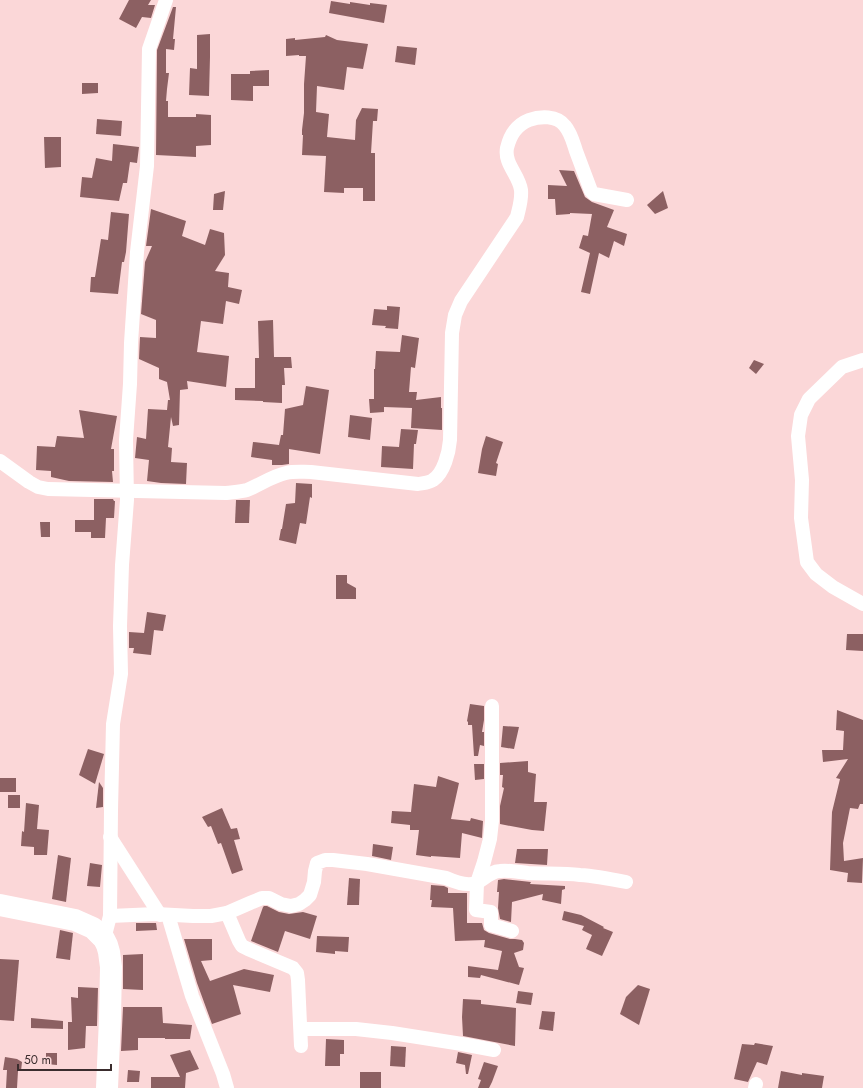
<svg xmlns="http://www.w3.org/2000/svg" width="863" height="1088" font-family="Jost,sans-serif">
	<rect width="100%" height="100%" fill="#fbd7d8"/>
	<g fill="#8c6062">
		<path d="M129 0H151L148 5H155L151 18 142 17 136 28 119 19Z"/>
		<path d="M331 1 350 4V2L370 5V3L387 5 384 23 329 13Z"/>
		<path d="M173 7H176L173 39H175L174 50 166 49V73H169L167 89 166 101H168V117H196V114L211 115V145L196 146V157L156 155 157 50Z"/>
		<path d="M210 34V57L209 96 189 95 190 68 197 69V35Z"/>
		<path d="M326 35 337 40 368 44 363 69 347 67 344 90 317 86 316 112 329 114 327 137 355 140 356 120 362 108 378 109 377 121H373L371 153H375V201H363V188H344V193L324 192 326 156 302 155 303 135H302V130L304 113V84L306 56H299V55L286 56V39L295 38V40L325 37Z"/>
		<path d="M397 46 417 48 415 65 395 62Z"/>
		<path d="M269 70V86H253V101L231 100V74H250V71Z"/>
		<path d="M82 83H98V93L82 94Z"/>
		<path d="M97 119 122 121 121 136 96 134Z"/>
		<path d="M44 137H61V167L45 168Z"/>
		<path d="M113 144 139 147 137 163 130 162 127 183H123L119 201 80 197 82 177 92 178 96 158 112 161Z"/>
		<path d="M559 170 574 171 585 197 592 202 614 210 607 227 627 234 624 246 614 241 609 258 599 253 590 294 581 292 590 253 579 248 583 235 588 236 592 214 570 213V214L556 215 555 199H548V185L567 186Z"/>
		<path d="M225 191 223 210H213L214 194Z"/>
		<path d="M663 191 668 208 655 214 647 205Z"/>
		<path d="M151 209 186 221 182 236 205 245 210 229 224 233 225 255 215 271 229 273 228 287 242 290 239 304 226 301 223 324 201 321 197 352 229 356 226 387 187 381 188 389 180 390 179 425 173 426 171 417 168 447 172 448 171 462 187 463 186 484 161 483 147 481 149 460 135 458 137 437 146 439 148 409 167 410 168 400H170L167 382 159 379V368L139 359 140 337 156 338V320L141 314 145 262 152 246H146Z"/>
		<path d="M111 212 129 214 126 252 124 262H122L118 294 90 292 91 277H95L101 239 108 240Z"/>
		<path d="M387 306 400 307 398 329 385 328 386 326 372 325 374 309 387 310Z"/>
		<path d="M273 320 274 357H291L292 368H284L285 385H282V403L263 402V401L235 400V388H255V358H259L258 321Z"/>
		<path d="M402 335 419 338 415 368 411 367 409 392H417L416 400 441 397V408H442V430L411 428 412 408 384 407V412L370 413 369 399H374V369H375L376 351 400 352Z"/>
		<path d="M754 360 764 364 756 374 749 368Z"/>
		<path d="M306 386 329 390 320 454 289 449V464L282 465H272V460L251 457 253 442 279 445 281 435H283L285 409 303 405Z"/>
		<path d="M79 410 117 416 111 449H114V471H112L113 482 69 481 51 477V471L36 470 37 446 55 447 57 436 84 438Z"/>
		<path d="M350 415 372 418 370 440 348 437Z"/>
		<path d="M401 429 418 430 416 444H414L413 469 381 467 382 446 399 447Z"/>
		<path d="M486 436 503 442 496 463 498 464 496 476 478 473 482 449Z"/>
		<path d="M296 483 312 484V498L310 497 306 524 300 523 296 544 279 540 281 529H282L286 504 295 503Z"/>
		<path d="M94 499H113L114 501H115L114 518H106L105 538H91V532H75V520H94Z"/>
		<path d="M236 500H250L249 523H235Z"/>
		<path d="M40 522H50V537H41Z"/>
		<path d="M336 575H347V583L356 588V599H336Z"/>
		<path d="M147 612 166 615 163 631 154 630 151 655 133 653 134 648H129V632L144 633Z"/>
		<path d="M847 634H863V651L846 650Z"/>
		<path d="M470 704 484 706V720L482 732H484V746L480 745 478 756H474L472 725H468V722L467 721Z"/>
		<path d="M837 710 863 720V804H860L858 809 850 808 843 843 844 861 863 858 862 883 847 882 848 873 830 870 832 812 840 779 836 778 848 759 823 762 822 750H843L844 731 836 730Z"/>
		<path d="M503 726 519 727 514 749 501 747Z"/>
		<path d="M88 749 104 754 95 784 79 775Z"/>
		<path d="M528 761V772L536 774 534 802H547L544 831 532 830 500 824V806L504 788 502 787 503 775H500V763Z"/>
		<path d="M474 764H484V779L475 780Z"/>
		<path d="M438 776 459 783 451 819 470 821 471 818 483 821 482 838 462 833 460 858 431 856V857L416 855 419 830H410V825L391 823 392 811 411 812 414 784 436 787Z"/>
		<rect x="0" y="778" width="16" height="14"/>
		<path d="M99 782 103 788V807L96 808Z"/>
		<rect x="8" y="795" width="12" height="13"/>
		<path d="M26 803 39 805 37 829 49 830 47 855H34V847L21 846 22 831 24 832Z"/>
		<path d="M222 808 231 829 237 828 240 839 234 840 243 870 232 874 221 843 218 844 211 826 208 827 202 817Z"/>
		<path d="M373 844 393 847 391 860 372 856Z"/>
		<path d="M517 849H548L547 865 515 863Z"/>
		<path d="M58 855 71 858 66 902 52 899Z"/>
		<path d="M90 863 102 865 100 887 87 886Z"/>
		<path d="M349 878 360 879 359 905H347Z"/>
		<path d="M504 879 531 882 530 884 565 886V889L562 890 561 904 542 900 543 894 512 902 511 922 500 919 498 908 499 892H497L498 880Z"/>
		<path d="M431 885 444 886 448 888V893H467V923H482L484 930 489 933 510 939H515L522 940 524 943 523 950 514 953 519 967 524 968 519 985 481 975 480 978 468 977V966L498 970 502 951 484 947 485 940 455 941 453 908 431 907 432 900H430Z"/>
		<path d="M264 906H267L279 912 289 914 303 912 317 916 310 939 285 931 278 952 251 941 263 907Z"/>
		<path d="M564 911 581 915 604 927 603 928 613 932 602 956 586 949 592 935 582 930 584 926 562 920Z"/>
		<path d="M136 923H156L157 930 136 931Z"/>
		<path d="M60 930 73 933 70 960 56 958Z"/>
		<path d="M317 936 349 937 348 952 335 951V954L316 952Z"/>
		<path d="M184 939H212V960L201 961 210 981 244 969 274 975 270 992 233 985 241 1014 212 1024 197 983Z"/>
		<path d="M143 954V990L123 989V955Z"/>
		<path d="M0 959 19 960 14 1021 0 1020Z"/>
		<path d="M638 985 650 989 639 1025 620 1014 626 997Z"/>
		<path d="M78 987 98 988 97 1026H86L85 1048 68 1050V1022H72L71 997 78 998Z"/>
		<path d="M518 991 533 993 531 1005 516 1003Z"/>
		<path d="M463 999 481 1000V1004L516 1008 515 1046 463 1036 462 1017Z"/>
		<path d="M123 1007H162L163 1023 192 1025 190 1039H165V1038H138V1050L121 1051Z"/>
		<path d="M542 1011 555 1012 553 1031 539 1029Z"/>
		<path d="M31 1018 63 1021V1029L31 1028Z"/>
		<path d="M326 1039 344 1040V1054H340V1066H325Z"/>
		<path d="M755 1043 773 1046 767 1065 757 1062 748 1082 734 1079 742 1044 754 1045Z"/>
		<path d="M391 1046 406 1047 405 1067 390 1066Z"/>
		<path d="M190 1050 199 1069 186 1073 185 1088H151V1077H180L170 1055Z"/>
		<path d="M458 1052 472 1055 468 1074H466L465 1065 456 1063Z"/>
		<path d="M46 1053H57V1065L46 1064Z"/>
		<path d="M5 1057 17 1059 22 1062 21 1071H18L17 1088H6L7 1070H3Z"/>
		<path d="M484 1062 498 1066 492 1082 489 1088H478L481 1080 478 1079Z"/>
		<path d="M128 1070 140 1071 139 1082H127Z"/>
		<path d="M781 1071 802 1075V1073L824 1076 822 1088H778Z"/>
		<rect x="360" y="1072" width="21" height="16"/>
	</g>
	<g fill="none" stroke-linecap="round" stroke-linejoin="round">
		<g stroke="#fff" stroke-width="14">
			<path d="M863 360 842 367 809 399 801 415 798 436 802 480 801 518 807 562 816 574 833 587 863 604"/>
			<path d="M0 461 29 482 38 487 48 489 226 493C233 492 240 492 247 490 260 485 272 476 286 473 294 471 302 472 311 472L418 484C423 483 429 483 433 480 444 473 449 452 450 440L452 333 455 315 461 301 517 217C519 208 522 200 521 190 519 175 504 164 507 148 510 135 516 125 529 120 540 116 557 115 565 126 571 133 573 142 576 151 581 164 586 178 591 191L594 194 627 200"/>
			<path d="M492 706V821L490 839 484 862 477 883 476 910 491 912V925L512 931"/>
			<path d="M110 837 160 915"/>
			<path d="M227 913 239 941 242 946 248 949 293 968 297 973 298 980 301 1046"/>
			<path d="M168 915 192 996 223 1074 227 1088"/>
			<path d="M110 916 156 914 193 916H211L227 913 250 903 262 898H269L281 904 291 906 299 904 305 900 310 895 314 882 315 871 317 863 325 860H333L367 864 446 878C455 882 469 887 478 882 485 878 492 871 500 871 510 870 518 872 528 873 545 874 563 873 580 875 596 876 611 879 626 882"/>
			<path d="M104 939 110 916 111 810 113 724 121 674 120 626 122 565 127 500 126 440 130 384 131 343 137 252 147 166 149 49 166 0"/>
			<path d="M301 1029H356L392 1033 462 1044 494 1050"/>
			<path d="M755 1088 756 1084"/>
		</g>
		<path stroke="#fff" stroke-width="22" d="M0 905 75 920 93 928 104 939 107 945 109 952 111 967 110 1018 107 1088"/>
	</g>
	<path d="M18 1064v6h93v-6" fill="none" stroke="#3a2c2d" stroke-width="2"/>
	<text x="24" y="1064" font-size="12" fill="#3a2c2d" stroke="#fbd7d8" stroke-width="3" paint-order="stroke">50 m</text>
</svg>
